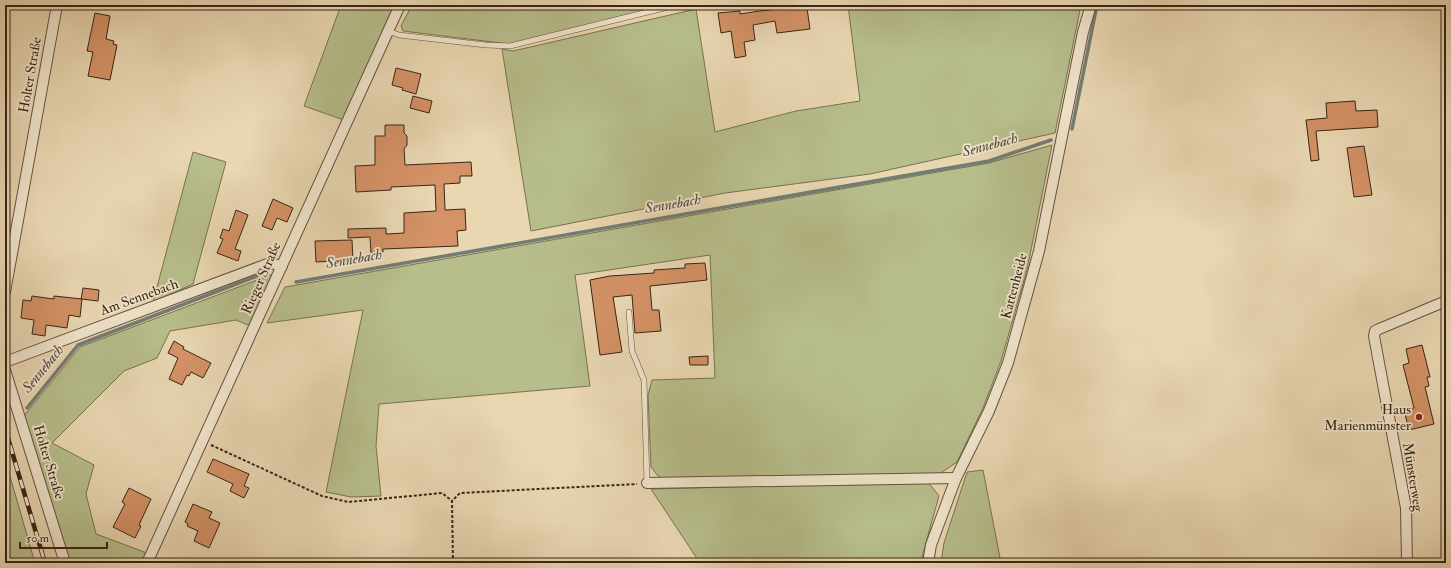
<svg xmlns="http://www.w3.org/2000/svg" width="1451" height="568" font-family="'IM FELL Double Pica',serif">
	<rect width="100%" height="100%" fill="#e9d7b2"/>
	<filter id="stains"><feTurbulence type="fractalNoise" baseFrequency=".005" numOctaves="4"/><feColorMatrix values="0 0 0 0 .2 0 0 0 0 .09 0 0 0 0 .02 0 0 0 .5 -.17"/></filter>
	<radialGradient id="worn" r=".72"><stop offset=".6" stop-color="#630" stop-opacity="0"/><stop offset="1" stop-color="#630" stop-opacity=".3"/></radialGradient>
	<g fill="#b7be8c" stroke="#787251">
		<path d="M341 5H396L344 120 304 106Z"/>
		<path d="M412 5H668L509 44 403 31 401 26Z"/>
		<path d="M848 5H1081L1055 133 870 174 725 193 531 231 502 49 513 51 696 9 715 132 796 111 860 101Z"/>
		<path d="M1052 145 1027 270 1001 361 983 408 957 462 938 475 668 481 658 476 651 467 648 395 652 380 715 378 710 255 575 275 590 386 379 404 376 446 381 496 351 497 326 492 363 310 267 323 285 287 989 163Z"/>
		<path d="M193 152 226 162 193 284 153 302Z"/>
		<path d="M273 274 250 326 236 320 170 331 157 358 124 371 52 443 94 465 86 494 96 534 147 553 142 563H70L23 417 80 347Z"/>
		<path d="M5 459 35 563H5Z"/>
		<path d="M983 470 1001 563H941L944 543 967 472Z"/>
		<path d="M928 482 939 496 922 557V563H700L651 489Z"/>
	</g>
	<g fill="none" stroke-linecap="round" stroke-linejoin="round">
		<g stroke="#737d76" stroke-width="3.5">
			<path d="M1072 129 1097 5"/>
			<path d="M296 282 989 161 1051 140"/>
			<path d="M27 408 78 345 257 276"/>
		</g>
	</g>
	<g fill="#d49266" stroke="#382516">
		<path d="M778 5H805V8H807L810 29 777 33 775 21 753 25 755 40 744 42 746 56 735 58 731 31 721 33 718 13 740 11V14L760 11 778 9Z"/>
		<path d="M95 13 110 16 106 39 114 41 113 44 117 45 110 80 88 76 93 52 87 51Z"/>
		<path d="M396 68 421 74 416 94 402 90 403 88 392 85Z"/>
		<path d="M413 96 432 101 429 113 410 108Z"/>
		<path d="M1355 101 1356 111 1377 110 1378 127 1316 131 1319 160 1311 161 1306 120 1327 118 1326 103Z"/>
		<path d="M385 125H404V133L407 136V145L404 149 405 165 471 162 472 176H460V183L444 184 445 210 465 209 466 230 457 231 458 246 383 249V252L371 253 370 237 348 238V229L386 228V234L404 233V213L436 211 435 185 391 187V190L356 192 355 166 375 165V136H385Z"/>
		<path d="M1364 146 1372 195 1354 197 1347 148Z"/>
		<path d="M273 199 293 208 287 222 277 218 272 230 262 226Z"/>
		<path d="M236 210 248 215 235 249 241 251 238 261 217 253 223 239 220 238 223 229 229 231Z"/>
		<path d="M352 240 353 260 316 262 315 241Z"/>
		<path d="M705 263 707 280 650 286 652 310H659L661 331 635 333 632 295 613 297 622 352 600 355 590 280 610 276 654 273V270L685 268V264Z"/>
		<path d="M83 288 99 290 98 301 81 299Z"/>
		<path d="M32 296 54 299V296L82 299 80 317 69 315 67 328 46 325 45 336 32 334 34 320 21 318 23 300 31 301Z"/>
		<path d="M174 341 184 347 183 349 211 363 203 378 191 372 189 376 187 375 182 385 169 379 178 358 168 353Z"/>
		<path d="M1422 345 1430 377H1427L1429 386 1425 387 1434 424 1409 430 1404 410 1414 408 1403 365 1409 363 1406 349Z"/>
		<path d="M708 356V365H690L689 357Z"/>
		<path d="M213 459 249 474 244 486 249 488 244 498 230 491 233 484 207 472Z"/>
		<path d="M129 488 151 499 139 525 141 526 135 538 113 527 125 504 122 502Z"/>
		<path d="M193 504 212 512 209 518 220 523 209 548 194 541 198 531 187 526 188 524 185 522Z"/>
	</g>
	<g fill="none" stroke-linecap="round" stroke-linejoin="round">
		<g stroke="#64523d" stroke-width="6">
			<g id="lane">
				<path d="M388 31 399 35 486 45 510 46 676 5"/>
				<path d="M629 312 632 351 644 380 647 483"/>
			</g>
		</g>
		<g stroke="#64523d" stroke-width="12">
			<g id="street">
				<path d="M5 292 57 5"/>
				<path d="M5 362 270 263 282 266"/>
				<path d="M5 370 65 563"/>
				<path d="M647 483 956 478"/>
				<path d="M147 563 400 5"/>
				<path d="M928 563 931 545 956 478 989 411 1008 363 1039 251 1083 32 1091 5"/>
				<path d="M1407 563 1406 508 1374 336 1375 331 1379 329 1446 301"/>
			</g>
		</g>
		<g stroke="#382516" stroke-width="2" stroke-dasharray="3 2" stroke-linecap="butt">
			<path d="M211 445 322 496 348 502 442 493 452 501"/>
			<path d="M453 563 452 501 460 493 637 484"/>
		</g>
		<use href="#lane" stroke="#f1e5cd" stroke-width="5"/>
		<use href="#street" stroke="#f1e5cd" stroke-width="10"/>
		<g stroke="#382516" stroke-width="4.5">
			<path id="rail" d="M5 428 45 563"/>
		</g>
		<use href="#rail" stroke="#f1e5cd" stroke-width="3" stroke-dasharray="9" stroke-linecap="butt"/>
	</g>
	<circle fill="#8f2418" stroke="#f1e5cd" stroke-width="1.5" cx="1419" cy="417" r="4"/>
	<g text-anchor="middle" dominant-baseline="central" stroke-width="3.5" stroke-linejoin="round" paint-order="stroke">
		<g font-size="14" fill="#382516" stroke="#f1e5cd">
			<text transform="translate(30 75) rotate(-80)">Holter Straße</text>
			<text transform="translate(261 278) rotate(-66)">Rieger Straße</text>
			<text transform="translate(1014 286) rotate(-75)">Kattenheide</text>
			<text transform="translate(139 297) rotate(-20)">Am Sennebach</text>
			<text transform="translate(49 462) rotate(73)">Holter Straße</text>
			<text transform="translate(1413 477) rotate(81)">Münsterweg</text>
		</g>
		<g font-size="14" fill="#382516" stroke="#f1e5cd" text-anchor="end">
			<text x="1411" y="409">Haus<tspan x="1411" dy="16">Marienmünster</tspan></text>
		</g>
		<g font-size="15" font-style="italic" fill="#514a3e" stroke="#f1e5cd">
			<text transform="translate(990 145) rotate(-15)">Sennebach</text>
			<text transform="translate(673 204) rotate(-10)">Sennebach</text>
			<text transform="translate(354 259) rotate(-10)">Sennebach</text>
			<text transform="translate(43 369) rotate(-51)">Sennebach</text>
		</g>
	</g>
	<rect width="1451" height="568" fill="none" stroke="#e9d7b2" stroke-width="20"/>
	<rect x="6" y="6" width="1439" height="556" fill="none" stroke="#382516" stroke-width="2"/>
	<rect x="10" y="10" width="1431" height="548" fill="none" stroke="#382516"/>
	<path d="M20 542v6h87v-6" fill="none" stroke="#382516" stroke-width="2"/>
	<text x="26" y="542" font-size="12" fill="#382516" stroke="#f1e5cd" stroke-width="3" paint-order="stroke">50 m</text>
	<rect width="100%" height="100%" filter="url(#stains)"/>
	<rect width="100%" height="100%" fill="url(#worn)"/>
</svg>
